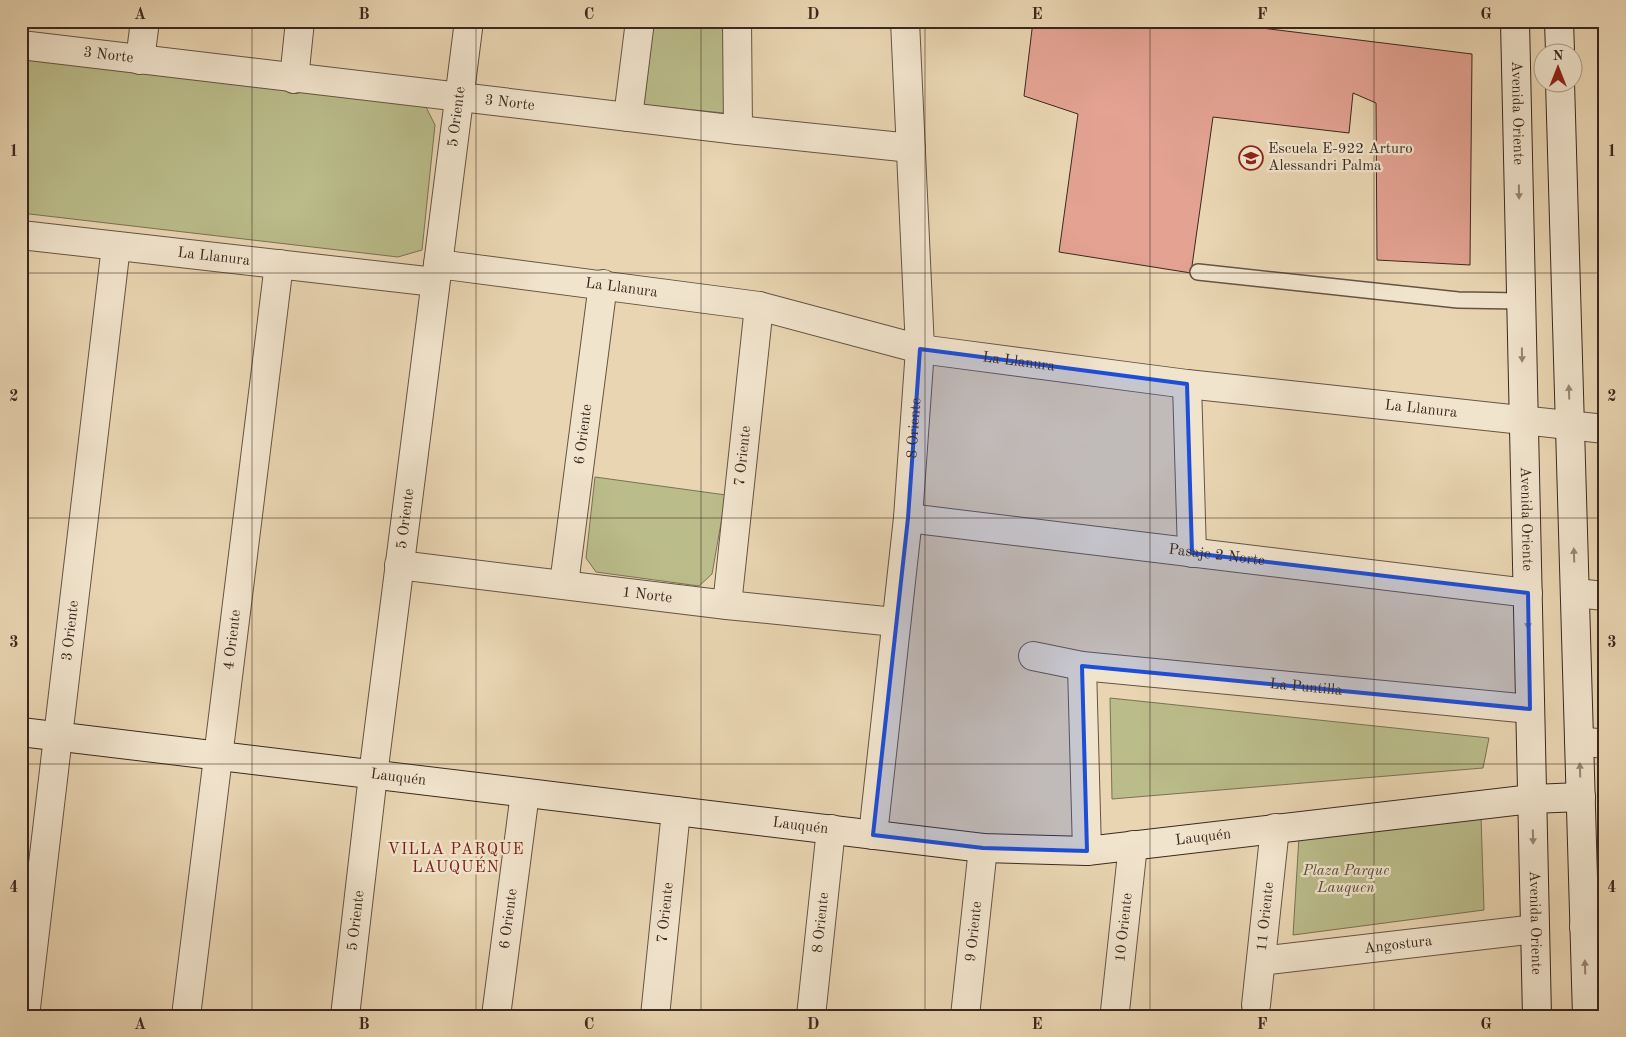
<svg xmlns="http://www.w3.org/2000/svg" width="1626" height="1037" font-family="'Old Standard TT',serif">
	<rect width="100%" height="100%" fill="#e9d5b2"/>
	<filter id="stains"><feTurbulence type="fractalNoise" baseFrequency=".004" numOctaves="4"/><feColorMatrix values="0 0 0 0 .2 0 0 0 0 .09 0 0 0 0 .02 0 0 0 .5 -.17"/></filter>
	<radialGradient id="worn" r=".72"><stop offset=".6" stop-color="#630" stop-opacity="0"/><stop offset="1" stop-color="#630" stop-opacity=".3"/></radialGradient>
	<g fill="#babc8a" stroke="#7a7254">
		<path d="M654 21H724V113L644 105Z"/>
		<path d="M21 57 426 107 435 125 422 250 398 257 21 213Z"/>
		<path d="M595 477 726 495 712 574 699 586 596 572 586 558Z"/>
		<path d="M1110 698 1489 738 1483 768 1112 799Z"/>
		<path d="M1481 817 1484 910 1293 935 1299 837Z"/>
	</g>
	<path fill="#e3a292" stroke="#3b281f" d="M1033 21H1205L1472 54 1470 265 1377 260 1376 103 1353 93 1349 133 1213 117 1191 273 1059 252 1078 114 1024 96Z"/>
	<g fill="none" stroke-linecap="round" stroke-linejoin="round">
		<g stroke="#665344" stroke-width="18">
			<path id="lane" d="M1198 272 1458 300 1521 301"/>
		</g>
		<g stroke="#665344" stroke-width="30">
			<g id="street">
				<path d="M737 21 738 130"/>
				<path id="s1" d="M21 45 738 130 911 148"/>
				<path d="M140 60 145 21"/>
				<path d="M294 79 300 21"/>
				<path d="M628 117 640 21"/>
				<path id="s2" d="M21 235 435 282"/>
				<path id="s3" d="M438 264 759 306 920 349 1187 384 1605 429"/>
				<path d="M1187 384 1192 553"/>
				<path id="s4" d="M908 518 1528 593"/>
				<path id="s5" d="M399 565 727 605 895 622"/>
				<path id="s6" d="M564 584 603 284"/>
				<path d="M1575 593 1605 596"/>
				<path id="s7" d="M727 605 759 306"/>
				<path id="s8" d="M1033 656 1082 666 1530 709"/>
				<path d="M1082 666 1087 851"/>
				<path d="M1579 741 1605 744"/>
				<path id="s9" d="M873 835 908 518 920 349 905 21"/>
				<path d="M1584 927 1605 925"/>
				<path id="s10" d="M1261 961 1535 929"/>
				<path id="s11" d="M1256 1005 1275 828"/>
				<path id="s12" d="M1115 1011 1133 845"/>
				<path id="s13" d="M25 1016 116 246"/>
				<path id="s14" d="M186 1016 279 264"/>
				<path id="s15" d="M345 1016 373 775 469 21"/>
				<path id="s16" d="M496 1016 525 793"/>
				<path id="s17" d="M655 1016 676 811"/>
				<path id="s18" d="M811 1016 831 829"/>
				<path id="s19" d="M965 1016 983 848"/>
			</g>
		</g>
		<g stroke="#3b281f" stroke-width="30">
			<g id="secondary">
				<path id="s20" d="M1515 21 1537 1016"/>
				<path d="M1559 21 1560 52"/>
				<path d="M1560 82 1587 1016"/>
				<path id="s21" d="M21 732 983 848 1087 851 1532 799 1581 797"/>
			</g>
		</g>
		<use href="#lane" stroke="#f1e4cd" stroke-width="15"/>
		<use href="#street" stroke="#f1e4cd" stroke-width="28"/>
		<use href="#secondary" stroke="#f1e4cd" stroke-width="28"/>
	</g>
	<defs><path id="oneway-solid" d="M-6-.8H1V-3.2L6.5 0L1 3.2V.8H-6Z" transform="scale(1.25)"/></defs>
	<g fill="#968676">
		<use href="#oneway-solid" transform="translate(1519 192) rotate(89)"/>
		<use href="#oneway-solid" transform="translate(1522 355) rotate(89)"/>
		<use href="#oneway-solid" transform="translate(1569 392) rotate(-92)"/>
		<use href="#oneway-solid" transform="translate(1574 555) rotate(-92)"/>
		<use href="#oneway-solid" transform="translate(1528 622) rotate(89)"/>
		<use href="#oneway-solid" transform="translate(1580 770) rotate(-92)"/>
		<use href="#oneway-solid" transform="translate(1533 837) rotate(89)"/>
		<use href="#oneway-solid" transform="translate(1585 967) rotate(-92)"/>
	</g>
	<path fill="#1d4ed8" fill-opacity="0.2" stroke="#1d4ed8" stroke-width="4" stroke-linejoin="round" d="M920 349 1187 384 1192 553 1528 593 1530 709 1082 666 1087 851 983 848 873 835 908 518Z"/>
	<path fill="none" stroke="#3b281f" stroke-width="1" stroke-opacity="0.55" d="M252 21V1016M476 21V1016M701 21V1016M925 21V1016M1150 21V1016M1374 21V1016M21 273H1605M21 518H1605M21 764H1605"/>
	<defs>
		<g id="school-ring" transform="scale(1.25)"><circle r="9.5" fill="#f1e4cd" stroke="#8f2418" stroke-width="1.5"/><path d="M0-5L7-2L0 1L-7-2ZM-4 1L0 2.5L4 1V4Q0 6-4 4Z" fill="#8f2418"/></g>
	</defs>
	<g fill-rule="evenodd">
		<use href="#school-ring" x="1251" y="158"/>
	</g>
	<g text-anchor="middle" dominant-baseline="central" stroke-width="4.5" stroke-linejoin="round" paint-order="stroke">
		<g font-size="15" fill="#3b281f" stroke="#f1e4cd">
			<text stroke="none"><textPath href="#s1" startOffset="88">3 Norte</textPath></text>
			<text stroke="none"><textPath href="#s1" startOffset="492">3 Norte</textPath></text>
			<text stroke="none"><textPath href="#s20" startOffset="92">Avenida Oriente</textPath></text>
			<text stroke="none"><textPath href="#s15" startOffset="906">5 Oriente</textPath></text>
			<text stroke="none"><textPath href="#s2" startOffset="194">La Llanura</textPath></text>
			<text stroke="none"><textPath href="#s3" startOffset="185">La Llanura</textPath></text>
			<text stroke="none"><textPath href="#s3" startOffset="590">La Llanura</textPath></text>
			<text stroke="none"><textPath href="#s3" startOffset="995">La Llanura</textPath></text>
			<text stroke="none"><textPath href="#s9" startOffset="409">8 Oriente</textPath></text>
			<text stroke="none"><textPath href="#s6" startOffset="151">6 Oriente</textPath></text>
			<text stroke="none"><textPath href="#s7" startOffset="150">7 Oriente</textPath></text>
			<text stroke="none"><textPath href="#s15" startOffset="501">5 Oriente</textPath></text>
			<text stroke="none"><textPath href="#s20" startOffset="498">Avenida Oriente</textPath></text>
			<text stroke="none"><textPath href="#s4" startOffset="311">Pasaje 2 Norte</textPath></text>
			<text stroke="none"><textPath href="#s5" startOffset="250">1 Norte</textPath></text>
			<text stroke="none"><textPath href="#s13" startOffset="388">3 Oriente</textPath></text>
			<text stroke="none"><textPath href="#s14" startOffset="379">4 Oriente</textPath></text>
			<text stroke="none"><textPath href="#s8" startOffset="275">La Puntilla</textPath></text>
			<text stroke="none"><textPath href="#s21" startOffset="380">Lauquén</textPath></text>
			<text stroke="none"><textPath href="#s21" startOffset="785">Lauquén</textPath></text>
			<text stroke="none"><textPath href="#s21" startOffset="1190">Lauquén</textPath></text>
			<text stroke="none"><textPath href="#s17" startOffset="104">7 Oriente</textPath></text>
			<text stroke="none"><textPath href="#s11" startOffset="89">11 Oriente</textPath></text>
			<text stroke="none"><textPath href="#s16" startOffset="98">6 Oriente</textPath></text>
			<text stroke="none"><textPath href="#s15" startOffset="96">5 Oriente</textPath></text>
			<text stroke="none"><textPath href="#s18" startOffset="94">8 Oriente</textPath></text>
			<text stroke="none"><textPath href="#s20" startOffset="902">Avenida Oriente</textPath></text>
			<text stroke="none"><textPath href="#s12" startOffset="84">10 Oriente</textPath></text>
			<text stroke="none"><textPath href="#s19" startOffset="85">9 Oriente</textPath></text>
			<text stroke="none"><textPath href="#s10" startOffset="138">Angostura</textPath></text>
		</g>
		<g font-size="15" fill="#3b281f" stroke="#f1e4cd" text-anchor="start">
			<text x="1268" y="149">Escuela E-922 Arturo<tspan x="1268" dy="17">Alessandri Palma</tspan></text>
		</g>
		<g font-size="15" font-style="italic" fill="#5b4d3a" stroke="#f1e4cd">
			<text x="1346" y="871">Plaza Parque<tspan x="1346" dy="17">Lauquen</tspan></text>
		</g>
		<g font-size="16" letter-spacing="1" fill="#7a1f14" stroke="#f1e4cd">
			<text x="456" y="850">VILLA PARQUE<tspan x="456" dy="18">LAUQUÉN</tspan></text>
		</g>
	</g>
	<rect width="1626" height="1037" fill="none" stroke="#e9d5b2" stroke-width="55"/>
	<g transform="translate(1558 68)"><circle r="24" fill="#f1e4cd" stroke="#a89987"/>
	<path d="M0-4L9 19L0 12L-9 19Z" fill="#8f2418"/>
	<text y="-8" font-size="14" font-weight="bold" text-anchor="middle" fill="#3b281f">N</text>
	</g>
	<rect x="28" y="28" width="1570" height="982" fill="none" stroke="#3b281f" stroke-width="2"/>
	<g font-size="16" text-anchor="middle" font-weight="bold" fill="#3b281f">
		<text x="140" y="19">A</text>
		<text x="364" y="19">B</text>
		<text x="589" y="19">C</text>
		<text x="813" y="19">D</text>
		<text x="1037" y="19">E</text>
		<text x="1262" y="19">F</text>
		<text x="1486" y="19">G</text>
		<text x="14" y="156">1</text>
		<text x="1612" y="156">1</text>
		<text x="14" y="401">2</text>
		<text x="1612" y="401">2</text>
		<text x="14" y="647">3</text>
		<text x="1612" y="647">3</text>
		<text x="14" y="892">4</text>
		<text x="1612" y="892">4</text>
		<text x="140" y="1029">A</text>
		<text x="364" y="1029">B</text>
		<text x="589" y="1029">C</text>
		<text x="813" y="1029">D</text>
		<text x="1037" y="1029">E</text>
		<text x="1262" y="1029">F</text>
		<text x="1486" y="1029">G</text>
	</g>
	<rect width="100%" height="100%" filter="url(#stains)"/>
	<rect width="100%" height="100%" fill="url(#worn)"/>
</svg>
